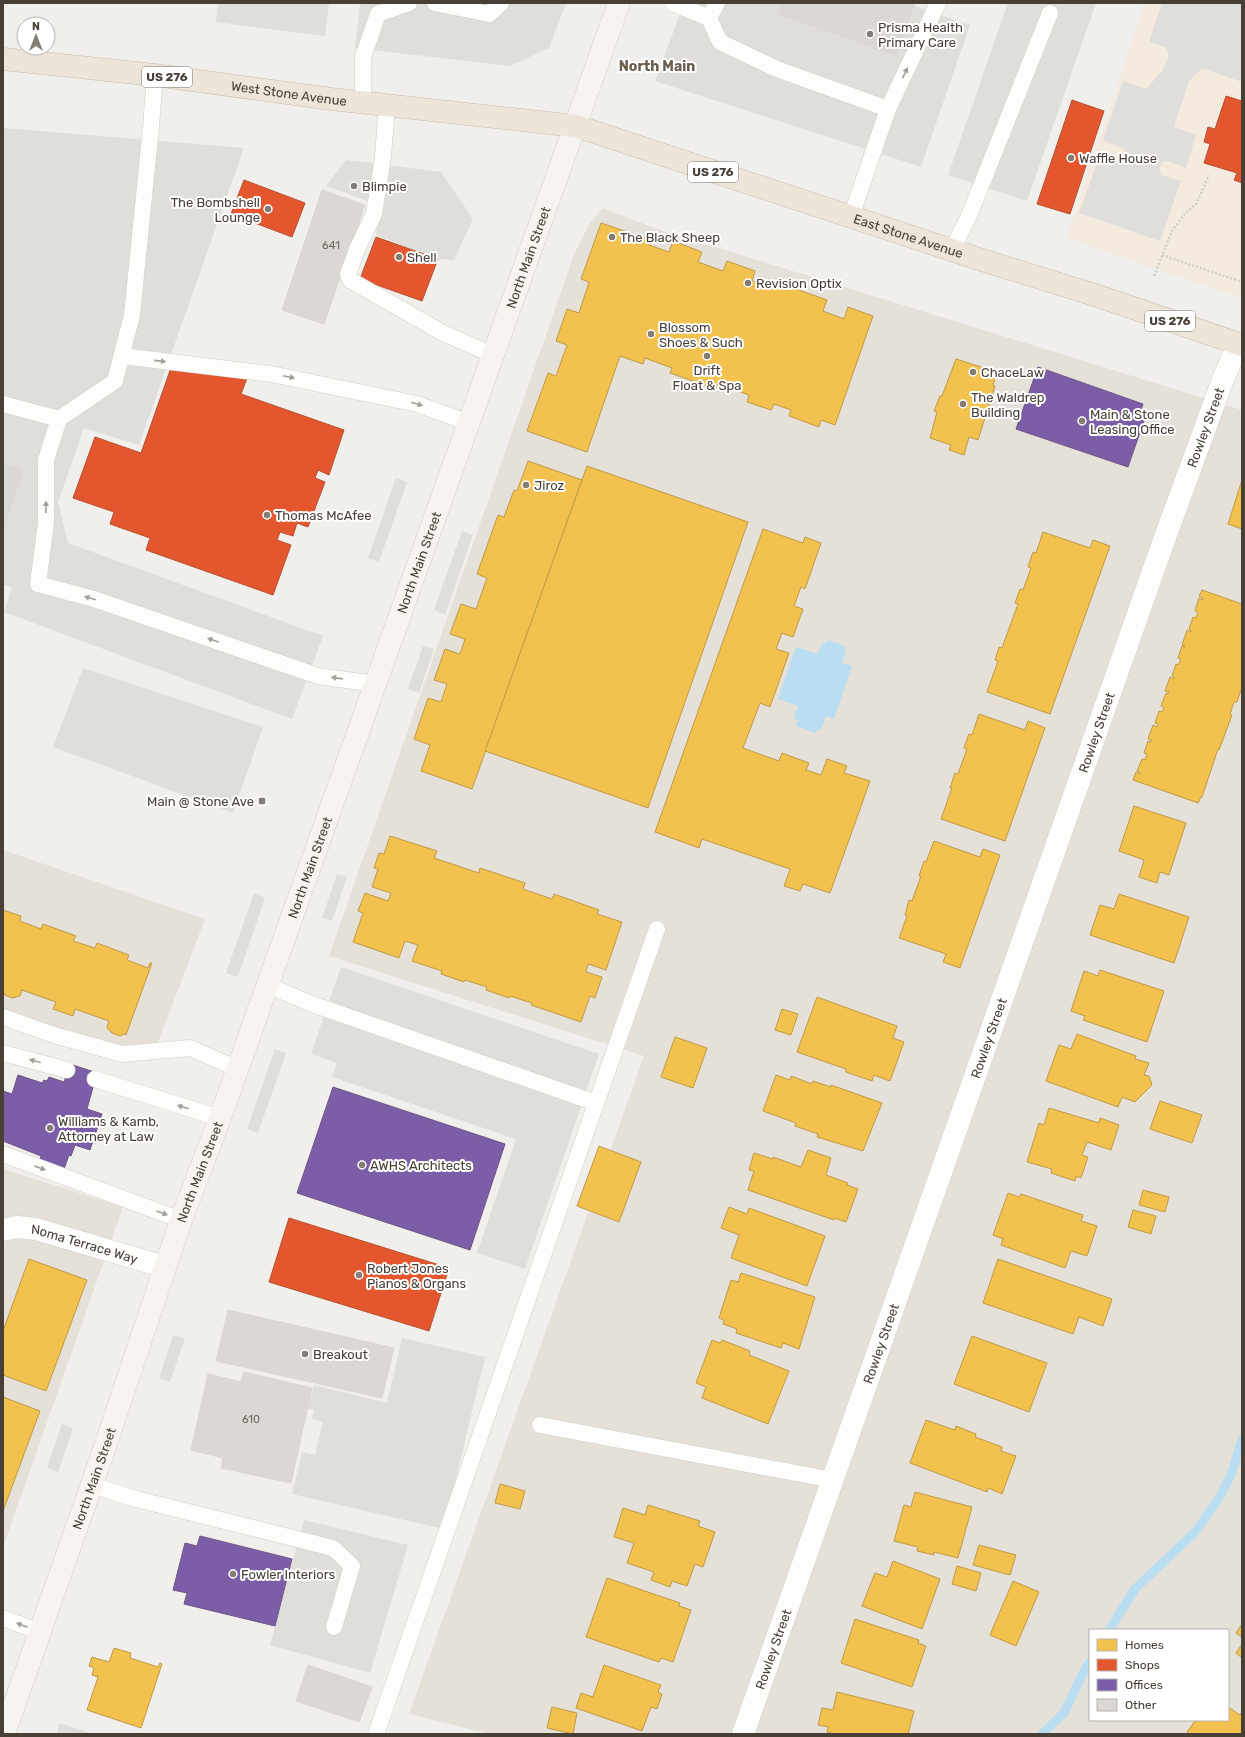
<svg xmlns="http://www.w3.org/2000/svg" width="1245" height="1737" font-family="Rubik,sans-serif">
	<rect width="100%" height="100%" fill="#f1efeb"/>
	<g fill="#e5e0d8" fill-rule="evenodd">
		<path d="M603 208 657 229 1242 410V1734H490L409 1714 644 1056 329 956 574 255 590 223ZM1090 1630H1228V1720H1090Z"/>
		<path d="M3 850 205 919 151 1061 3 1026Z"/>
		<path d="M3 1169 123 1207 3 1547Z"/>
	</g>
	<path fill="#f4eadd" d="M1145 3H1242V298L1067 238Z"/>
	<g fill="#e0deda">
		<path d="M218 3H329L325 36 216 22Z"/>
		<path d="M360 3H566L549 48 510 66 355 48Z"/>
		<path d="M684 3H783L779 14 896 55 914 6 970 25 921 167 655 81Z"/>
		<path d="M1008 3H1096L1027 201 948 175Z"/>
		<path d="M1162 3 1199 4 1203 3H1242V82L1202 68 1189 81 1174 127 1196 135 1186 168 1167 161 1162 162 1159 169 1161 175 1181 181 1160 241 1079 213 1100 155 1121 161 1124 159 1126 153 1124 149 1103 140 1123 81 1146 89 1162 71 1169 57 1166 47 1149 42Z"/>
		<path d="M3 128 244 148 139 445 84 428 58 502 68 543 323 636 292 719 4 612 12 588 3 584Z"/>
		<path d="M346 160 441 172 473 219 454 260 438 259 376 235 382 203 368 201 326 186Z"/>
		<path d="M396 478 407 482 379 562 368 558Z"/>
		<path d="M462 531 473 535 445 615 434 610Z"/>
		<path d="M423 646 434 649 419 693 408 689Z"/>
		<path d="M83 668 263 727 233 813 53 747Z"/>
		<path d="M337 874 347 877 332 921 322 918Z"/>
		<path d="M254 893 265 898 238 977 226 973Z"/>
		<path d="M341 967 599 1054 525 1269 477 1253 516 1139 332 1077 337 1063 311 1054Z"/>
		<path d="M275 1049 286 1053 258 1133 247 1129Z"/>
		<path d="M173 1335 185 1338 170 1382 159 1378Z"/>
		<path d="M402 1338 485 1357 444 1529 292 1494 302 1452 315 1455 323 1422 312 1419 314 1410 308 1409 314 1385 387 1403Z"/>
		<path d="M62 1424 73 1428 58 1472 47 1468Z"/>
		<path d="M304 1520 408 1545 370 1673 270 1645Z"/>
		<path d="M59 1723 94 1734H57Z"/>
	</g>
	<path fill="#badef1" d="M828 640 845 646 844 651 846 652 842 663 852 666 834 719 826 716 821 730 817 729 815 733 796 726 798 720 794 719 798 706 778 699 796 647 818 654 822 643 826 644Z"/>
	<g fill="#f2c14e" stroke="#bf9a47">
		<path d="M601 223 651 240 649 245 669 252 673 241 702 252 698 262 723 271 727 261 755 271 752 281 765 286 768 279 827 300 823 311 844 319 848 307 873 316 835 425 821 420 819 427 789 416 791 410 774 404 771 410 747 402 749 395 718 384 716 389 670 373 672 368 645 358 643 364 620 356 587 452 527 431 548 373 556 376 567 345 556 341 567 309 579 313 589 282 581 279Z"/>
		<path d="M956 359 997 372 993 385 995 386 978 440 969 437 964 455 949 450 951 445 930 438 937 412 934 411 940 396H942Z"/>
		<path d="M528 461 582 480 472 789 421 771 430 745 414 739 428 698 441 702 447 684 434 680 445 649 460 654 465 639 450 634 461 604 476 609 487 578 477 574 498 515 504 517 514 490 517 491Z"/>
		<path d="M587 466 748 522 648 808 485 751Z"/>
		<path d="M1242 480V529L1228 524Z"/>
		<path d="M763 529 803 543 805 537 821 543 805 589 801 587 794 606 803 609 793 637 782 633 776 649 789 653 770 707 760 703 743 748 779 761 782 753 809 763 806 770 821 775 827 759 847 766 844 773 870 781 830 893 803 884 800 891 784 886 790 869 702 839 699 848 655 832Z"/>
		<path d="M1043 532 1090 548 1093 540 1110 546 1050 714 987 692 998 661 995 660 999 647 1002 648 1018 604 1015 603 1020 589 1023 590 1031 568 1028 567 1033 552 1036 553Z"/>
		<path d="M1202 590 1242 604V687L1237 702H1234L1230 714 1232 715 1219 750 1218 749 1202 797H1201L1198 803 1133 780 1136 772 1140 774V772L1137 771 1142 759 1145 760 1147 754 1144 753 1148 741 1151 742 1152 740 1148 739 1153 725 1157 727 1158 724 1155 723 1159 711 1162 712 1164 707 1161 706 1166 693 1168 694 1169 692 1165 691 1170 677 1174 679V677L1172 676 1176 664 1178 665 1181 659 1178 658 1182 646 1185 647V646L1182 645 1187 630 1191 632V630L1189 629 1193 617 1196 618 1198 612 1195 611 1199 598 1202 600 1203 598 1199 596Z"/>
		<path d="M979 714 1025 730 1028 721 1045 728 1005 841 941 819 952 788H950L955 773 958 774 967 749 964 748 969 734 972 735Z"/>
		<path d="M1134 806 1186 823 1169 875 1160 872 1157 883 1139 877 1144 860 1119 851Z"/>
		<path d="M390 836 437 851 434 858 479 873 480 868 525 883 523 889 552 899 554 894 599 910 597 914 622 922 606 970 588 964 586 972 602 977 595 998 590 996 581 1022 531 1005 532 1003 510 996 509 998 486 990 487 987 465 980 464 982 441 974 442 971 412 961 418 945 405 941 399 958 353 942 363 913 358 911 365 893 388 901 391 893 372 887 378 869 374 868 379 853 384 854Z"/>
		<path d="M934 841 980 857 983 849 1000 855 960 968 943 962 946 954 899 938 907 916 905 915 909 900 912 901 921 876H919L924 861 926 862Z"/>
		<path d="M1119 894 1189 917 1174 963 1090 935 1100 905 1114 909Z"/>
		<path d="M3 910 21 916 20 921 41 929 43 924 76 936 73 941 95 948 97 943 129 955 127 960 148 968 150 963H152L126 1035 124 1034 120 1036 112 1033 107 1028 109 1021 75 1009 73 1016 53 1009 56 1002 22 990 20 996 12 998 5 995 3 991Z"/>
		<path d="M1100 970 1164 991 1147 1042 1083 1020 1085 1016 1071 1011 1084 971 1098 976Z"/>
		<path d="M817 997 897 1026 893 1038 904 1042 890 1081 874 1075 872 1081 846 1072V1069L797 1052Z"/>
		<path d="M782 1009 798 1014 791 1035 775 1030Z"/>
		<path d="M1077 1034 1136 1056 1135 1059 1149 1063 1144 1075 1149 1076 1152 1085 1135 1102 1122 1097 1118 1107 1046 1081 1059 1045 1071 1049Z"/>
		<path d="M675 1037 707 1048 693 1088 661 1077Z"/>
		<path d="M776 1075 790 1080 791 1076 812 1084 813 1081 831 1087V1085L882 1103 863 1151 817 1137 818 1134 795 1126 796 1123 763 1111Z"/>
		<path d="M1160 1101 1202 1115 1192 1143 1150 1129Z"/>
		<path d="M1049 1108 1099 1123 1100 1118 1119 1125 1111 1150 1087 1142 1082 1155 1088 1157 1081 1178 1076 1176 1075 1181 1051 1173 1052 1169 1027 1162 1039 1123 1044 1125Z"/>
		<path d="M599 1146 641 1162 619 1222 577 1206Z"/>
		<path d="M808 1150 831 1158 826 1175 848 1183 847 1185 858 1189 846 1222 834 1218V1220L748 1190 754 1171 749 1170 754 1153 773 1159V1157L801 1167Z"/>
		<path d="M1143 1190 1169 1197 1165 1212 1139 1205Z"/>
		<path d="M1008 1193 1019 1197 1021 1194 1083 1215 1081 1221 1097 1226 1087 1256 1071 1251 1065 1268 1001 1245 1003 1239 993 1235Z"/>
		<path d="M729 1207 747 1214 749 1208 825 1236 807 1286 731 1258 739 1235 721 1228Z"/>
		<path d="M1133 1210 1156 1216 1151 1234 1128 1227Z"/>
		<path d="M29 1259 87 1280 46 1391 3 1375V1331Z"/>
		<path d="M998 1259 1112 1299 1103 1326 1079 1317 1073 1334 983 1303Z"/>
		<path d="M741 1273 815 1297 799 1349 783 1343 781 1348 736 1333 737 1329 723 1324 724 1320 719 1318 731 1280 738 1282Z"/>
		<path d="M972 1336 1047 1363 1029 1412 954 1384Z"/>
		<path d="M712 1340 720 1343 722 1340 750 1351 749 1355 789 1371 768 1424 702 1398 706 1387 696 1383Z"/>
		<path d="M3 1397 40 1411 3 1511Z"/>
		<path d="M926 1420 955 1430 956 1426 976 1434 975 1437 1002 1447 1001 1451 1016 1456 1002 1494 988 1488 987 1492 910 1463Z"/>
		<path d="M500 1484 525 1491 520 1509 495 1503Z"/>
		<path d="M915 1492 972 1507 958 1558 934 1552V1555L917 1551 918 1547 894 1541 904 1505 911 1507Z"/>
		<path d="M648 1505 700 1521 698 1526 715 1532 703 1567 695 1564 687 1586 672 1581 670 1587 651 1580 654 1572 627 1563 634 1543 614 1537 623 1508 645 1515Z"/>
		<path d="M979 1545 1016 1555 1010 1575 973 1565Z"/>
		<path d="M893 1561 940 1579 922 1629 862 1606 875 1573 887 1577Z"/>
		<path d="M957 1566 981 1573 976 1591 952 1584Z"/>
		<path d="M607 1578 680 1603 679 1606 691 1610 673 1662 661 1658 659 1662 586 1637Z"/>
		<path d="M1013 1581 1039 1592 1016 1646 990 1635Z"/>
		<path d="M855 1619 919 1640 918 1643 926 1646 912 1687 841 1663Z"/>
		<path d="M1242 1624V1637L1236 1633Z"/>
		<path d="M1242 1644V1658L1236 1653Z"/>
		<path d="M114 1648 131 1653 130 1658 158 1667 160 1663 162 1664 141 1728 87 1710 98 1677 92 1675 94 1668 89 1666 92 1657 109 1662Z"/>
		<path d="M604 1665 661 1685 658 1692 662 1694 657 1709 651 1707 642 1731 576 1708 581 1693 593 1697Z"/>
		<path d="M837 1692 914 1711 908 1734H830L831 1733 827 1732 828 1727 818 1725 822 1708 833 1710Z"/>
		<path d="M552 1707 577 1713 573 1734 547 1728Z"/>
		<path d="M1228 1707 1240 1715 1242 1712V1734H1190L1187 1732 1195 1721 1194 1720H1228Z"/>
	</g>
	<g fill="#e4572e" stroke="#b55030">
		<path d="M1226 96 1242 101V183L1234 180 1237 173 1204 163 1210 144 1204 142 1208 127 1215 129Z"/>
		<path d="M1072 100 1104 111 1070 214 1037 204Z"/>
		<path d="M244 180 305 203 292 237 231 214Z"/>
		<path d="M376 237 438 259 422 301 360 279Z"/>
		<path d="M172 365 249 373 241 394 344 430 329 475 318 470 315 478 325 482 308 527 297 523 293 536 280 532 277 540 291 545 273 595 146 550 150 538 110 524 114 512 73 498 95 437 141 453Z"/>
		<path d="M289 1218 449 1268 429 1331 269 1282Z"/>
	</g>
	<g fill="#7b5ea7" stroke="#6c5585">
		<path d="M1038 367 1143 404 1141 410 1147 412 1128 467 1016 429Z"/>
		<path d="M70 1064 97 1073 87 1109 102 1114 90 1150 75 1145 71 1156 69 1155 63 1172 39 1164 41 1156 3 1141V1091L12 1094 18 1075 42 1083 44 1080 47 1081 49 1077 64 1082Z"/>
		<path d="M333 1087 505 1144 470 1250 297 1193Z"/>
		<path d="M200 1536 292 1559 275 1626 184 1604 187 1593 173 1590 185 1543 197 1546Z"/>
	</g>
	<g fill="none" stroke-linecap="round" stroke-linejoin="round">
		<g stroke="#badef1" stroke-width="9">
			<path d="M1109 1630 1135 1589 1196 1531 1219 1498 1231 1475 1242 1439"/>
			<path d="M1042 1734 1064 1713 1084 1671 1090 1661"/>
		</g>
	</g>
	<g fill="#dbd8d3" stroke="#d9d6d0">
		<path d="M783 3H915L896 55 779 14Z"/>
		<path d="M322 190 365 205 324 324 282 310Z"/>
		<path d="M3 464 23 471 3 529Z"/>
		<path d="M228 1310 394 1348 382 1398 216 1361Z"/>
		<path d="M244 1372 312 1388 291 1483 221 1468 223 1458 191 1450 208 1374 241 1382Z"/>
		<path d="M308 1665 372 1687 359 1722 296 1701Z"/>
	</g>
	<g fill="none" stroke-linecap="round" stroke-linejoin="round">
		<g stroke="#cfcdc8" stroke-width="17">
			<g id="lane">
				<path d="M435 3 489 14 501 3"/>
				<path d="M673 3 709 18 717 3"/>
				<path d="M709 18 720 42 777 69 888 109"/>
				<path d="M155 75 151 127 132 315 115 381 59 419 46 460V523L38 584 94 599 318 676 375 684"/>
				<path d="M363 102V57L378 14 409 3"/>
				<path d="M387 104 383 157 374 214 358 247 348 274 350 280 443 333 493 355"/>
				<path d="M851 217 888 109 938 3"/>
				<path d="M952 250 969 216 1050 13"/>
				<path d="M122 356 271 374 417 404 469 423"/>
				<path d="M3 404 59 419"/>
				<path d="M267 985 312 1004 596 1103"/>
				<path d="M3 1017 54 1035 122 1054 190 1048 238 1069"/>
				<path d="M3 1053 67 1070"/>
				<path d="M95 1079 220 1118"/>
				<path d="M3 1154 181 1220"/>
				<path d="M540 1425 833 1480"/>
				<path d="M91 1485 136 1499 333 1548 352 1566 334 1627"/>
				<path d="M3 1618 40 1632"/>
				<path d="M376 1734 657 929"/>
			</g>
		</g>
		<g stroke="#cfcdc8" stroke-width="23">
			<g id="street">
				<path id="s1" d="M3 1230 17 1227 36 1229 165 1267"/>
				<path id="s2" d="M743 1734 1163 543 1222 382 1238 344"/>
			</g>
		</g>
		<g stroke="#d1ccc2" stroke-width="23">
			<g id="secondary">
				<path id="s3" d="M4 1734 106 1444 181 1220 220 1118 619 3"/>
			</g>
		</g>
		<g stroke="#cabba5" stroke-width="23">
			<g id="highway">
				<path id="s4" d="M3 59 155 75 331 99 576 126 982 260 1098 296 1242 345"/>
			</g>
		</g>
		<g stroke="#d2cecb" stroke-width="2.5" stroke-dasharray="2 2" stroke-linecap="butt">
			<path d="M1162 255 1242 282"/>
			<path d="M1154 276 1172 231 1185 214 1197 203 1209 175"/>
		</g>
		<use href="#lane" stroke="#fdfdfc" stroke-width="16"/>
		<use href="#street" stroke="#fdfdfc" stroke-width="22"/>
		<use href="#secondary" stroke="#f7f4ef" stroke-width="22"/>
		<use href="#highway" stroke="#ede5d9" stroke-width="22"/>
	</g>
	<defs><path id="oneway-solid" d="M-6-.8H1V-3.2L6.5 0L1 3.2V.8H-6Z"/></defs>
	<g fill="#a29e99">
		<use href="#oneway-solid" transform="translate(905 73) rotate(-65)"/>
		<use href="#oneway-solid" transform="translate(160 361) rotate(6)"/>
		<use href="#oneway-solid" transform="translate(289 377) rotate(12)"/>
		<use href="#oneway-solid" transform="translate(417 404) rotate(16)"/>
		<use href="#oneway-solid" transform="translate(46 507) rotate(-90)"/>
		<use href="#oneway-solid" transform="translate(90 598) rotate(-164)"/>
		<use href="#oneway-solid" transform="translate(213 640) rotate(-161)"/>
		<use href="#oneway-solid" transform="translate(337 678) rotate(-172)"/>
		<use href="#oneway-solid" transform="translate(35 1061) rotate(-165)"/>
		<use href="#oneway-solid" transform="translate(183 1107) rotate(-163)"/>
		<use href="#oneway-solid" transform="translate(40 1168) rotate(20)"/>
		<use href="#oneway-solid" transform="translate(162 1213) rotate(20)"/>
		<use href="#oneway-solid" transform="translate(22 1625) rotate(-159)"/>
	</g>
	<g fill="#837d75" stroke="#fff" stroke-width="1.5">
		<circle cx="870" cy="34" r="4"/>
		<circle cx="1071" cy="158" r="4"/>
		<circle cx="354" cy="186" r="4"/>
		<circle cx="268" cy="209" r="4"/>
		<circle cx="612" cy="237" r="4"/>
		<circle cx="399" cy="257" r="4"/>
		<circle cx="748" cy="283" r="4"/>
		<circle cx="651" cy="334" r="4"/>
		<circle cx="707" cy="356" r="4"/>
		<circle cx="973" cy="372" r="4"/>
		<circle cx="963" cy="404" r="4"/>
		<circle cx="1082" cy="421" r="4"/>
		<circle cx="526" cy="485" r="4"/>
		<circle cx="267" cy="515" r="4"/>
		<rect x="258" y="797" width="8" height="8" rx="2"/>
		<circle cx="50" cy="1128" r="4"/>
		<circle cx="362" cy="1165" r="4"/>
		<circle cx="359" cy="1275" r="4"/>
		<circle cx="305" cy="1354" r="4"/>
		<circle cx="233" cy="1574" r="4"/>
	</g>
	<g text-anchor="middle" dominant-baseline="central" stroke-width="4" stroke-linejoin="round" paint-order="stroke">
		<g font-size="11" fill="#6e675e">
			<text x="331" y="245">641</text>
			<text x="251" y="1419">610</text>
		</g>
		<g fill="#fff" stroke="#7f7972" stroke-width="1">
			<rect x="142" y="67" width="50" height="20" rx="3"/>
			<rect x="688" y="162" width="50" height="20" rx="3"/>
			<rect x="1145" y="311" width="50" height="20" rx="3"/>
		</g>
		<g font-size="12" font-weight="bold" fill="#484036">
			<text x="167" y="77">US 276</text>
			<text x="713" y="172">US 276</text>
			<text x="1170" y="321">US 276</text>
		</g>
		<g font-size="13" fill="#484036" stroke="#fff" text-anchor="start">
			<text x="878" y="27">Prisma Health<tspan x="878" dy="15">Primary Care</tspan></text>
			<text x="1079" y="158">Waffle House</text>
			<text x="362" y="186">Blimpie</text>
			<text x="260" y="202" text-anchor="end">The Bombshell<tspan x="260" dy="15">Lounge</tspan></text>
			<text x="620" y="237">The Black Sheep</text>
			<text x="407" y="257">Shell</text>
			<text x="756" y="283">Revision Optix</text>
			<text x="659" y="327">Blossom<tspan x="659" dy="15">Shoes &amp; Such</tspan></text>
			<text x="707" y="370" text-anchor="middle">Drift<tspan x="707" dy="15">Float &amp; Spa</tspan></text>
			<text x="981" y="372">ChaceLaw</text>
			<text x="971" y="397">The Waldrep<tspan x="971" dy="15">Building</tspan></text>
			<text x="1090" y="414">Main &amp; Stone<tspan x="1090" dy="15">Leasing Office</tspan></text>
			<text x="534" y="485">Jiroz</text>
			<text x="275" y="515">Thomas McAfee</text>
			<text x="254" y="801" text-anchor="end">Main @ Stone Ave</text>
			<text x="58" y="1121">Williams &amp; Kamb,<tspan x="58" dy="15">Attorney at Law</tspan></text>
			<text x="370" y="1165">AWHS Architects</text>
			<text x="367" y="1268">Robert Jones<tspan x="367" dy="15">Pianos &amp; Organs</tspan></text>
			<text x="313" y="1354">Breakout</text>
			<text x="241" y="1574">Fowler Interiors</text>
		</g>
		<g font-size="13" fill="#484036" stroke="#fff">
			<text stroke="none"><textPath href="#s4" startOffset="288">West Stone Avenue</textPath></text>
			<text stroke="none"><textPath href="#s4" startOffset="927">East Stone Avenue</textPath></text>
			<text stroke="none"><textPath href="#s3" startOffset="1567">North Main Street</textPath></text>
			<text stroke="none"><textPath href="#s2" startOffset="1386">Rowley Street</textPath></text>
			<text stroke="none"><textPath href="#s3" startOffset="1243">North Main Street</textPath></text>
			<text stroke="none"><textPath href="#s2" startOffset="1062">Rowley Street</textPath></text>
			<text stroke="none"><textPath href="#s3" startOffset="919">North Main Street</textPath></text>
			<text stroke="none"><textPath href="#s2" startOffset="738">Rowley Street</textPath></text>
			<text stroke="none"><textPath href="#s3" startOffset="595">North Main Street</textPath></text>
			<text stroke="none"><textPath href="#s1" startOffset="84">Noma Terrace Way</textPath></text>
			<text stroke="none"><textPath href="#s2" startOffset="414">Rowley Street</textPath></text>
			<text stroke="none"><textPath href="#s3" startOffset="271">North Main Street</textPath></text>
			<text stroke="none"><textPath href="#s2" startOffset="90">Rowley Street</textPath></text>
		</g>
		<g font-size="14" font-weight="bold" fill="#6b5d4d" stroke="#fff">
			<text x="657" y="66">North Main</text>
		</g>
	</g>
	<rect width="1245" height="1737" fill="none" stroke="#484036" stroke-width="8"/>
	<rect x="1089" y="1629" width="140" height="92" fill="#ffffff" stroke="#b6b3af"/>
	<rect x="1097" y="1639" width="20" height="12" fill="#f2c14e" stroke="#b6b3af"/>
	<text x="1125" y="1649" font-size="12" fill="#484036">Homes</text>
	<rect x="1097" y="1659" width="20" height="12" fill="#e4572e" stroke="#b6b3af"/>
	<text x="1125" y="1669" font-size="12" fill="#484036">Shops</text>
	<rect x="1097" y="1679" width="20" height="12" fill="#7b5ea7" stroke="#b6b3af"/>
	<text x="1125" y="1689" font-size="12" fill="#484036">Offices</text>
	<rect x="1097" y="1699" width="20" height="12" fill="#dbd8d3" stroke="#b6b3af"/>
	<text x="1125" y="1709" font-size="12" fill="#484036">Other</text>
	<g transform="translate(36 36)"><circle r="19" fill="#ffffff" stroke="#b6b3af"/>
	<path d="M0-3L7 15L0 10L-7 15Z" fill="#837d75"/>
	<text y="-6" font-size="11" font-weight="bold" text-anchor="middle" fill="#484036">N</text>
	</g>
</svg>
